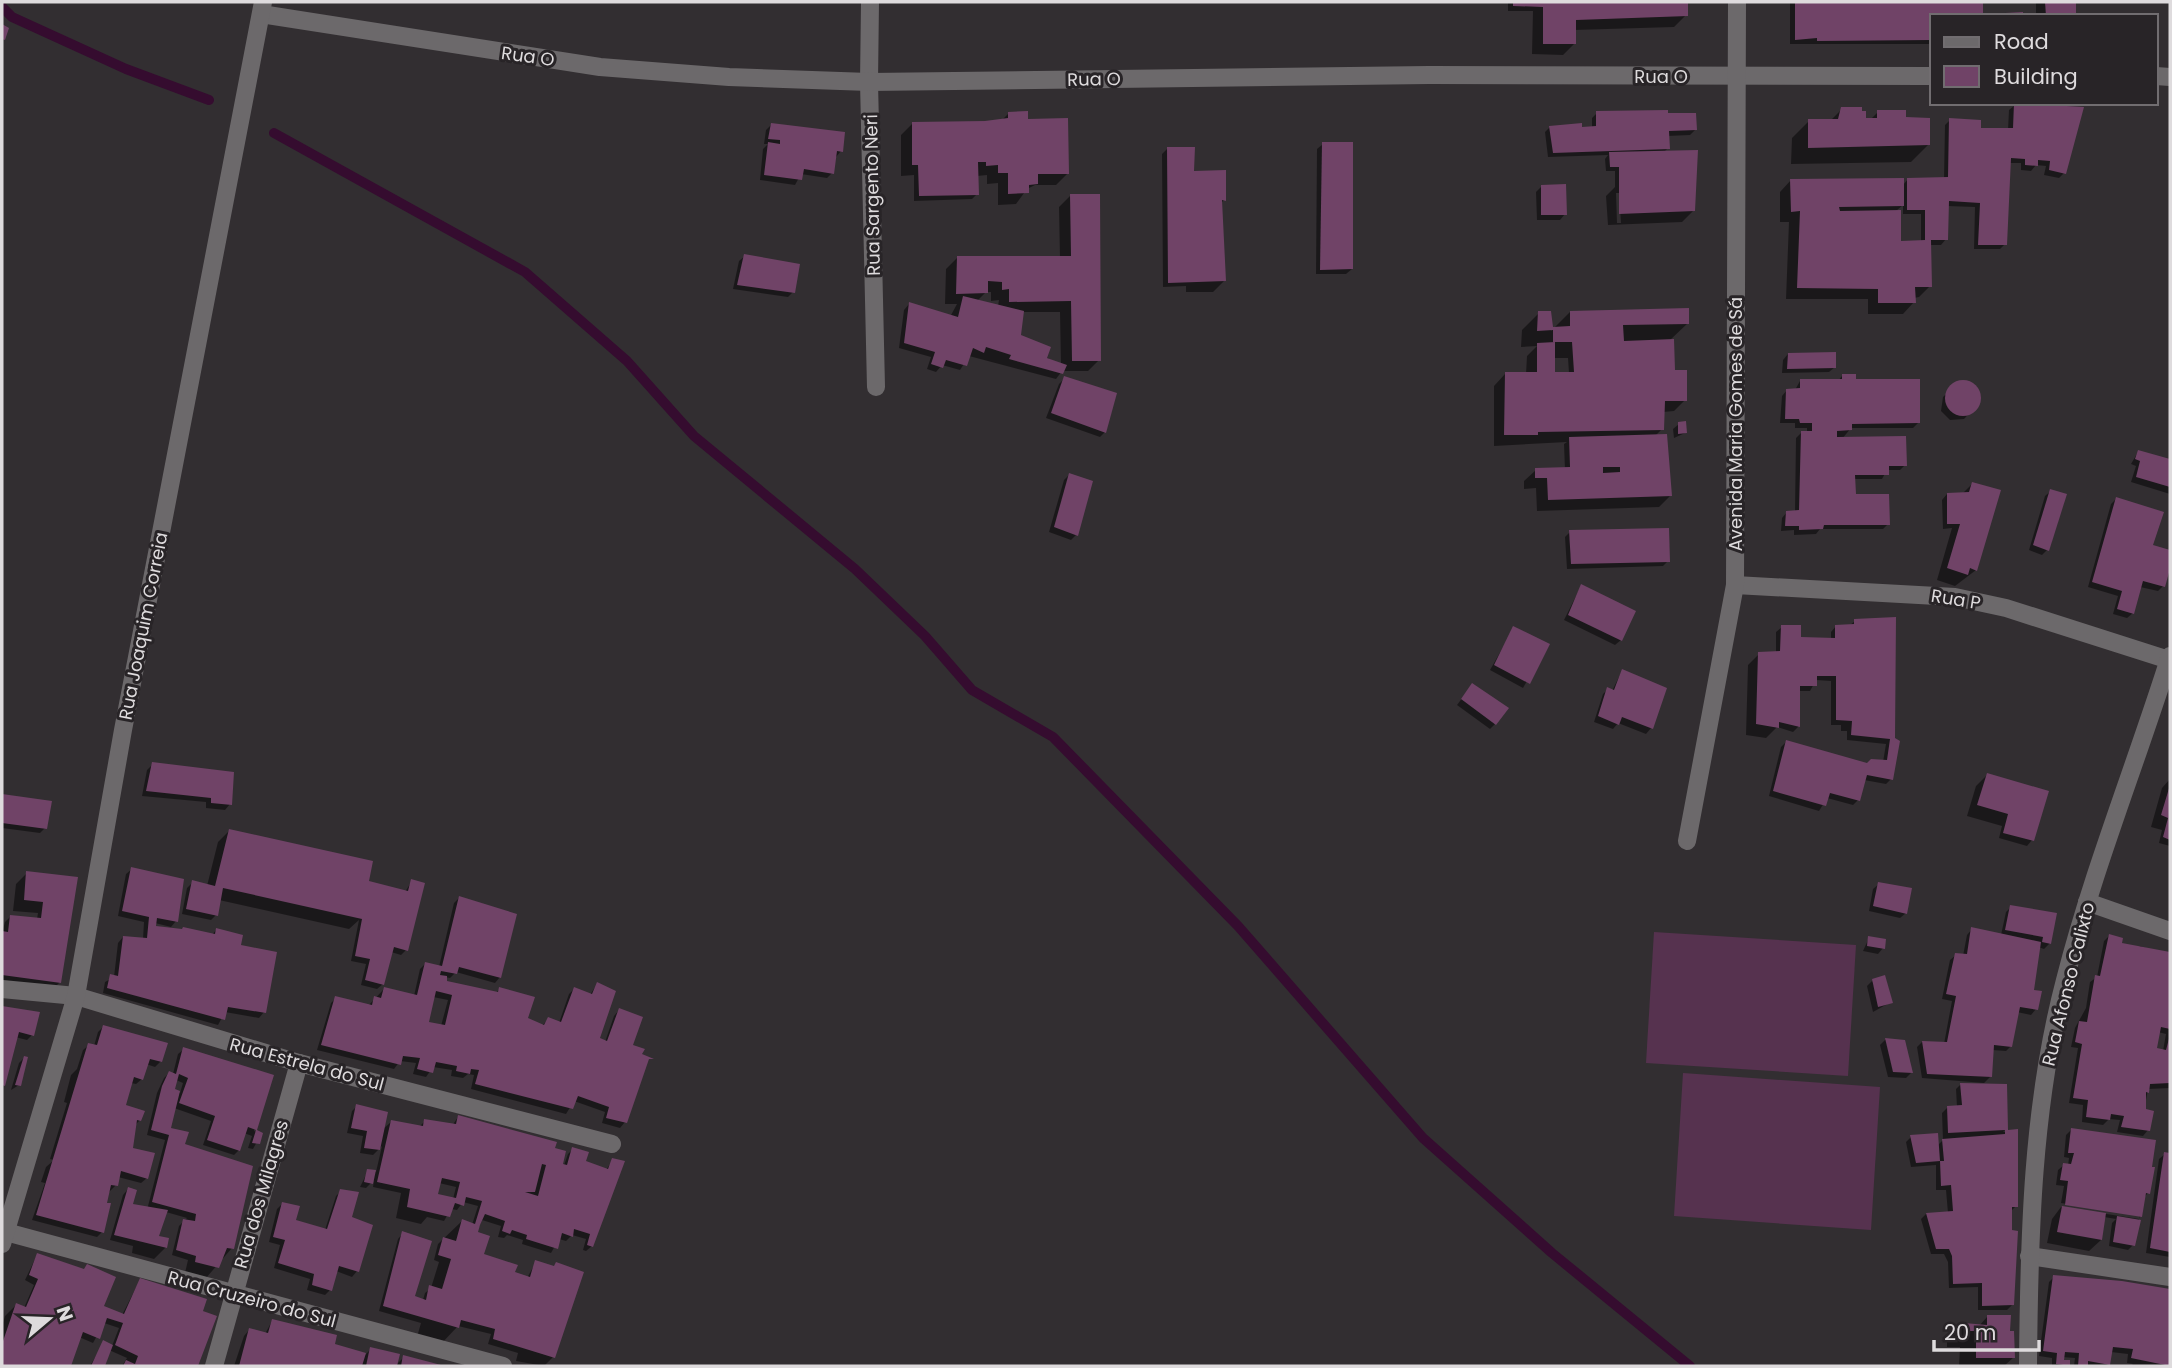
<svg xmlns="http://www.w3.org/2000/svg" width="2172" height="1368" font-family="Poppins,sans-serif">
	<rect width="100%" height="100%" fill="#322e31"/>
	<g fill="#56324f">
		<path d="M1654 932 1856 945 1848 1076 1646 1063Z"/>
		<path d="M1683 1073 1880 1087 1871 1230 1674 1216Z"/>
	</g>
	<g fill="#0007" fill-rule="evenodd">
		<path d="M1508 2H1686V15L1674 27 1574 30V44L1563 55 1532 54 1533 11H1508Z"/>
		<path d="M1790 2H1981V16H1932V44H1790Z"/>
		<rect x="2036" y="2" width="38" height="14"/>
		<path d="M2015 105 2064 173 2059 178 2044 175 2046 166 2036 165 2031 171 2021 170V163H2009L2005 244 2000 249H1974L1975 207 1947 206 1946 239 1941 245H1929L1930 286 1919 297 1914 298V302L1903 314H1868V299H1786L1789 222H1780V192L1791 180 1903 185 1908 179H1944L1945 125 1950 120 1980 129 2008 130 2009 110ZM1903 205V214H1921V242L1899 243 1896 211Z"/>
		<path d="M1842 109 1864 120H1870L1878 112 1904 119 1928 145 1911 162 1791 164 1792 138 1809 121H1830Z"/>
		<path d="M1597 113 1667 115 1696 129 1690 135 1667 136 1668 148 1663 153 1693 211 1682 222 1608 225 1606 196 1615 187V171H1606L1605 159 1608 155 1548 157 1545 132 1550 127 1592 128V118ZM1616 193H1619L1621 223H1617Z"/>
		<path d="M1008 114 1026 121 1068 173 1056 185H1035L1027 189 1016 204 998 205V183L987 184V175L977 176V194L972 199 914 201V175L901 176V135L912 124 1001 121Z"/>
		<path d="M771 125 841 151 836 157 832 173 827 178 801 174 795 185 760 180 763 149 768 144H764L766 130Z"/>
		<path d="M1323 144 1352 269 1346 274H1316L1317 149Z"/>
		<path d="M1167 149 1224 200 1220 204 1224 281 1213 292H1186V286L1163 287 1162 154Z"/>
		<path d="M1541 187 1565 214 1560 220H1537L1536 192Z"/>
		<path d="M1070 196 1099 360 1088 371H1062L1056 379 969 356 960 370 942 365 936 372 927 369 931 357 899 348 904 310 909 304 950 317 957 304H945L946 269 957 258H1060L1059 207ZM986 292H991V301L999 300 998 306 977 301ZM1022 312H1060L1061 365 1016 342Z"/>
		<path d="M745 256 793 292 788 297 733 289 739 261Z"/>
		<path d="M1570 312 1688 323 1669 341 1673 370 1685 400 1674 411 1663 412 1662 429 1655 436 1670 496 1659 507 1537 511 1536 488 1524 489V481L1536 470H1565L1564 444 1567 442 1494 446V386L1505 374H1526L1527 356 1537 346 1521 347 1522 330 1539 313H1550L1551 331ZM1554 358H1568L1569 373H1553Z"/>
		<path d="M1788 354 1835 367 1829 372 1782 373 1783 360Z"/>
		<path d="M1842 376 1919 422 1913 428H1851L1842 439 1905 465 1900 470H1887L1882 479H1854V496L1888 524 1883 529H1820L1816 534 1794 535V530L1781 531 1782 518 1787 512H1795L1796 438 1801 433H1807V428H1795V423H1780L1782 396 1787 390H1795L1800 381H1838Z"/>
		<path d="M1065 378 1105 432 1100 437 1046 418 1059 384Z"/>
		<path d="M1958 383 1970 384 1978 392V404L1964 419 1950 420 1941 411 1943 397Z"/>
		<path d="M1679 424 1685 433 1674 438 1673 429Z"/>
		<path d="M2138 452 2170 461V494L2131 482 2136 466 2131 464Z"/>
		<path d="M1069 475 1076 535 1071 540 1049 532 1064 480Z"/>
		<path d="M1972 484 1976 570 1955 586 1937 580 1952 528 1943 529 1942 500 1947 494H1962Z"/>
		<path d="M2051 491 2047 550 2042 555 2029 550 2045 496Z"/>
		<path d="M2116 499 2151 546 2170 552 2163 586 2158 591 2140 587 2133 613 2127 618 2113 614 2118 596 2088 587 2111 504Z"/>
		<path d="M1570 532 1668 561 1663 566 1567 569 1565 537Z"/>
		<path d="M1581 586 1621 640 1615 645 1564 620Z"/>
		<path d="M1895 619 1891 779 1886 784 1864 780 1858 800 1853 805 1827 798 1819 811 1769 796 1781 747 1786 742 1865 765 1883 762 1886 744 1847 740V731H1841V725H1831V681L1816 680 1810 691H1798V727L1793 732 1777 727 1766 738 1746 735 1748 665 1759 654 1776 653V632L1782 627 1799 638 1831 639V632L1836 626H1849L1855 621Z"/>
		<path d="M1514 628 1547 645 1523 688 1490 670Z"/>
		<path d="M1622 671 1665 689 1651 728 1646 734 1618 723 1613 729 1594 722 1603 694 1608 689 1612 691Z"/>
		<path d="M1472 685 1495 724 1490 729 1457 705Z"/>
		<path d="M153 764 230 804 225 810 206 808V802L142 796 147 770Z"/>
		<path d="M1987 775 2032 840 2027 846 1999 838 2002 826 1967 816 1976 786Z"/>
		<path d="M2170 779V846L2159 843 2162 830 2151 827 2162 788Z"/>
		<path d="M2 795 50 802 45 828 40 833 2 828Z"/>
		<path d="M229 831 366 886 405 892 412 881 406 950 401 955 391 952 383 984 377 989 361 985 366 964 351 961 359 920 349 929 219 900 216 915 211 920 182 914 187 888 193 882 207 886 218 842Z"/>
		<path d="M132 869 176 921 171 927 155 923 154 928 212 935 216 930 239 947 264 1012 259 1018 225 1012 218 1025 103 993 105 982 114 977 118 943 123 937 143 939 144 922 118 916 126 874Z"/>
		<path d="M27 873 76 879 60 982 54 988 2 980V933L5 922 10 917 37 919 38 913 13 911 16 884Z"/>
		<path d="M1879 884 1906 913 1900 918 1869 911 1873 889Z"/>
		<path d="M459 898 500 977 495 983 456 972 450 978 445 977V982L496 993 500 989 526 1019 542 1026 548 1019 559 1023 569 994 574 989 590 995 597 984 598 1039 605 1042 614 1016 619 1010 631 1046 625 1122 620 1128 602 1123 605 1112 574 1101 566 1114 471 1089 474 1075 468 1074 463 1078 451 1076 452 1070 433 1067 426 1077 413 1074 416 1063 400 1061 394 1069 317 1050 331 1003 336 998 368 1006 384 989 414 996 420 969 425 964 439 967 454 903ZM433 997 448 1000 441 1026 427 1023Z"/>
		<path d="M2011 907 2055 915 2050 943 2044 949 2038 947 2032 992 2036 1009 2031 1015 2017 1012 2011 1046 2006 1051 1992 1050 1991 1076 1984 1083 1922 1078 1917 1047 1922 1042 1944 1044 1952 1001 1942 999 1950 960 1956 955 1963 956 1967 935 1972 929 2001 935 2006 912Z"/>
		<path d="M2109 936 2120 945 2137 949 2140 946 2170 956V1088L2148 1089 2144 1111 2148 1130 2143 1136 2117 1132 2120 1120 2109 1119 2103 1125 2082 1122 2083 1105 2069 1103 2078 1048 2071 1047 2075 1028 2086 1008 2090 982 2097 977 2104 941ZM2158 1032 2166 1034 2163 1051 2156 1049Z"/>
		<path d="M1869 938 1883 948 1878 954 1863 951Z"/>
		<path d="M1872 981 1891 1002 1873 1012 1867 986Z"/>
		<path d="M2 1008 37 1014 32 1035 27 1040 15 1037 2 1086Z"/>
		<path d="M103 1027 161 1061 155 1067 146 1064 142 1079 136 1084 131 1083 124 1104 140 1120 135 1125 131 1149 147 1178 141 1183 118 1177 116 1185 107 1194 102 1232 97 1237 32 1220 45 1183 41 1182 46 1167 54 1160 50 1159 67 1103 64 1102 71 1075 77 1069 83 1050 89 1045 94 1046 98 1032Z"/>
		<path d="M1885 1040 1903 1041 1911 1073 1906 1078 1888 1077 1880 1045Z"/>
		<path d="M184 1049 272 1076 254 1131 261 1134 253 1149 248 1148 252 1136 244 1133 239 1150 234 1155 203 1145 211 1121 174 1108 168 1129 183 1145 232 1248 206 1278 185 1273 188 1260 172 1255 179 1226 187 1218 166 1212 157 1237 166 1247 154 1259 132 1253 133 1246 110 1240 123 1195 128 1189 130 1205 147 1210 165 1140 147 1135 157 1093 164 1078 169 1073 173 1074 178 1054ZM176 1080 183 1083 180 1093 172 1091Z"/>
		<path d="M24 1058 19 1085 11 1090 19 1063Z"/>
		<path d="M1961 1084 2006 1129 2003 1132 2016 1131V1206L2010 1212 2012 1305 2007 1310H1978V1287L1949 1288 1948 1262 1944 1254H1931L1921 1219 1926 1214 1948 1213 1946 1190H1936V1165L1911 1167 1906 1142 1911 1137 1937 1146 1943 1140 1942 1113 1948 1107H1957L1956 1089Z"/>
		<path d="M357 1106 382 1130 391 1122 419 1127 425 1121 452 1126 458 1117 553 1149 562 1171 568 1154 573 1149 584 1162 606 1170 613 1160 592 1246 586 1251 583 1250 586 1239 572 1235 566 1241 559 1239 551 1253 522 1244 523 1240 507 1235 504 1238 498 1237 501 1226 482 1220 476 1234 481 1255 513 1273 527 1278 536 1262 553 1357 544 1366 516 1361 518 1353 488 1344 491 1334 458 1326 441 1344 417 1337 421 1323 379 1311 398 1239 403 1233 413 1297 423 1300 425 1293 431 1288 439 1262 434 1260 438 1244 462 1221 472 1225 478 1206 463 1202 457 1210 451 1209 444 1221 427 1217 421 1224 396 1218 401 1193 373 1187 374 1180 366 1188 360 1187 368 1171 376 1172 382 1146 373 1155 360 1153 363 1136 347 1133 352 1111ZM439 1183 456 1187 453 1199 437 1195Z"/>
		<path d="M2071 1130 2148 1193 2143 1198 2139 1219V1215L2061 1203 2064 1186 2056 1185 2058 1170 2064 1165 2068 1166 2069 1158 2064 1157 2066 1135Z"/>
		<path d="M2165 1154 2170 1155V1257L2146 1253 2159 1159Z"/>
		<path d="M341 1191 350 1218 357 1271 352 1277 336 1271 330 1290 325 1295 307 1290 310 1279 274 1268 280 1245 269 1242 277 1209 282 1204 294 1222 325 1230 336 1196Z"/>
		<path d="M2061 1207 2139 1219 2133 1245 2128 1250 2109 1246 2112 1223 2116 1219 2104 1217 2101 1240 2089 1251 2047 1243 2052 1219Z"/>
		<path d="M37 1255 102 1307 122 1315 140 1280 215 1317 196 1366H122L127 1358 109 1350 104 1366H90L104 1342 112 1346 119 1328 104 1323 93 1343 79 1337 70 1366H2V1326L5 1316 16 1305 24 1308 34 1285 25 1280Z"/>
		<path d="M2054 1277 2121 1282 2170 1291V1366H2131L2133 1364 2127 1363 2128 1354 2111 1352 2107 1366H2074L2075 1358 2062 1357V1361L2068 1362V1366H2052V1358L2039 1356 2049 1282Z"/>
		<path d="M1987 1317 2008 1332 2014 1357 2004 1366H1959L1960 1347H1947V1342L1964 1325 1979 1326Z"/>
		<path d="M272 1321 333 1346 365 1355 371 1349 395 1366 404 1357 438 1366H234L244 1336 249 1330 265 1334Z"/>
	</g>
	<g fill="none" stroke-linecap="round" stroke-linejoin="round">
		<g stroke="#350c2f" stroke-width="10">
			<path d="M2 7 12 17 126 69 209 100"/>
			<path d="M274 133 525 272 627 361 694 436 855 569 925 636 972 690 1053 737 1238 926 1423 1138 1552 1253 1690 1366"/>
		</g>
	</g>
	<g fill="#704367" fill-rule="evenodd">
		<path d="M1513 2H1688V16L1576 20V44H1543V7L1513 6Z"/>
		<path d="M1795 2H1983V16H1932V40L1817 41V38L1795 40Z"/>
		<path d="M2045 2H2076V16H2046Z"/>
		<path d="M2023 12V16H1988V14Z"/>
		<path d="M2 24 9 28 5 40 2 39Z"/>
		<path d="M2014 103 2084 107 2066 174 2049 170 2050 161 2038 160V166L2025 165V159L2011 158 2007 245H1978L1980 203 1949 201 1948 240H1931L1932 287H1915L1916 303H1878V289L1797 288 1800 211 1791 212 1790 179 1904 178V206L1839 207 1840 211 1901 210V241L1925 240V210H1907V178L1948 177 1949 118 1981 120V128H2013Z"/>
		<path d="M1841 107H1862V111H1866V118H1877V110H1906V117L1930 118V145L1808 148V119H1838Z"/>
		<path d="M1668 110V113H1696L1697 130 1669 131 1670 149 1553 153 1549 126 1582 123V127L1596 126V111Z"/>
		<path d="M1028 111V119L1068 118 1069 174H1038V184L1029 185V193L1008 194V173H998V165L986 166V162H978L979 195 919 196 918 165H912V122L985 121 1008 118V112Z"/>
		<path d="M771 123 845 132 843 152 837 151 834 174 804 169 802 180 764 175 768 142 780 144V140L768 139Z"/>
		<path d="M1322 142H1353V269L1320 270Z"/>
		<path d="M1167 147H1195L1194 171 1226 170V201L1222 200 1226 281 1168 283Z"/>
		<path d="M1698 150 1695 211 1619 214V167H1610L1609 152Z"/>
		<path d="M1566 184 1567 215H1541V185Z"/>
		<path d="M1070 194H1100L1101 361H1072L1071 301 1009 302V289L1002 290V282L988 281V293L956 294 957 256H1071Z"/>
		<path d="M744 254 800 264 795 293 737 285Z"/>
		<path d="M963 296 1024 311 1021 335 1051 347 1047 358 1067 365 1063 374 1009 359 1011 355 986 347 984 353 973 348 967 366 946 360 943 368 931 364 935 352 904 343 909 302 958 317Z"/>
		<path d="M1689 308V324L1623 325 1624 341 1674 339 1675 370H1687V401H1665L1664 430 1538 432V435H1504L1505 372H1537V343L1555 342V372H1574L1572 342H1553V330L1537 331 1538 311H1551L1553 327 1570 326V311Z"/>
		<path d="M1836 352V368L1787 369 1788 353Z"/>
		<path d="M1842 374H1856V379H1920V423L1852 424V430L1837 431V437L1906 436 1907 466H1889V475H1855L1856 494H1889L1890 525H1824L1823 529 1799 530V526H1785L1786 511 1799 510 1801 431H1812V423H1800L1799 419H1785L1786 389 1800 388V379H1842Z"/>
		<path d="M1064 376 1117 393 1106 433 1051 413Z"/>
		<circle cx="1963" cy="398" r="18"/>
		<path d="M1686 421 1687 433 1678 434V422Z"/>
		<path d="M1667 434 1672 496 1548 500 1547 478H1535V468L1570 467 1569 437ZM1603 467H1620V472L1603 473Z"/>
		<path d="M2138 450 2170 459V487L2136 477 2140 461 2135 459Z"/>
		<path d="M1069 473 1093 481 1078 536 1054 527Z"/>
		<path d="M1972 482 2001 490 1977 571 1970 568 1968 575 1947 568 1960 524H1947V493L1969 492Z"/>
		<path d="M2050 489 2067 494 2049 551 2033 545Z"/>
		<path d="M2116 497 2164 512 2153 545 2170 550V569L2165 587 2143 581 2134 614 2117 609 2122 591 2092 582Z"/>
		<path d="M1669 528 1670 562 1571 564 1569 530Z"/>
		<path d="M1581 584 1636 611 1622 641 1568 615Z"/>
		<path d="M1896 617 1895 738 1900 741 1893 780 1867 775 1860 801 1830 793 1826 806 1773 791 1786 740 1867 763 1871 759 1887 760 1890 739 1851 735 1852 721 1836 720V676H1817V686H1800V727L1779 722V728L1756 724 1758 652 1780 651 1781 625H1801V637L1835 638V625L1854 624V619Z"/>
		<path d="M1513 626 1550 644 1530 684 1494 665Z"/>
		<path d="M1622 669 1667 688 1653 729 1622 717 1619 725 1598 716 1607 687 1614 690Z"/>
		<path d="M1472 683 1509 708 1496 725 1461 699Z"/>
		<path d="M152 762 234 772 232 805 211 803V798L146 791Z"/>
		<path d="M1987 773 2049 791 2034 841 2003 833 2008 814 1977 805Z"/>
		<path d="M2170 785V840L2163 837 2168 818 2161 815Z"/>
		<path d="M2 794 52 801 47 829 2 823Z"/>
		<path d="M229 829 373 861 369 881 408 891 411 879 425 883 408 951 394 947 384 985 365 980 370 959 355 956 362 919 223 888 218 916 186 909 192 880 215 886Z"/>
		<path d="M131 867 184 879 178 922 157 918 156 926 182 929 183 927 215 934 216 928 243 935 241 945 277 952 266 1013 228 1007 225 1020 107 988 110 974 118 976 123 936 147 938 149 917 122 911Z"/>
		<path d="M26 871 78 877 61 983 2 975V931L8 932 10 915 41 918 43 902 24 900Z"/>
		<path d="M1878 882 1912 888 1907 914 1873 906Z"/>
		<path d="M459 896 517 914 501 978 459 967 457 974 441 971 440 975 447 976V981L498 992 499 987 535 997 528 1018 544 1025 548 1017 561 1022 574 987 592 994 597 982 616 991 600 1038 607 1041 619 1008 643 1017 633 1045 645 1049 642 1054 654 1059H649L627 1123 606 1118 609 1107 578 1096 573 1109 475 1084 479 1070 471 1069 470 1074 456 1071 457 1066 436 1062 433 1073 417 1069 420 1058 403 1056 401 1065 321 1045 335 996 372 1005 374 996 381 998 384 987 417 995 425 962 442 966ZM436 991 452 995 445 1025 429 1022Z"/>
		<path d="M2010 905 2057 913 2051 944 2042 942 2043 937 2005 930Z"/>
		<path d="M1971 927 2041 942 2034 990 2042 991 2038 1010 2020 1007 2012 1047 1994 1045 1992 1077 1927 1074 1922 1041 1947 1042 1956 996 1946 994 1955 953 1967 954Z"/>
		<path d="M2109 934 2123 938 2122 943 2170 952V1029L2161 1027 2157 1048 2166 1050 2170 1035V1083L2150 1084 2149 1093 2146 1092V1109L2154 1111 2150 1131 2121 1127 2124 1116 2111 1114 2110 1120 2086 1117 2088 1100 2073 1098 2082 1044 2075 1042 2079 1021 2087 1022 2095 975 2100 976Z"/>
		<path d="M1868 936 1886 939 1885 949 1867 946Z"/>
		<path d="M1885 975 1893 1003 1878 1007 1872 979Z"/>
		<path d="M2 1006 40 1012 34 1036 19 1032 5 1086 2 1085Z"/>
		<path d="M103 1025 168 1043 162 1062 150 1059 143 1080 134 1077 126 1105 145 1111 141 1121 137 1120 133 1148 155 1153 148 1179 121 1171 118 1186 111 1185 107 1203H111L104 1233 36 1215 88 1043 97 1045Z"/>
		<path d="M1885 1038 1905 1040 1913 1073 1893 1072Z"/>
		<path d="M183 1047 274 1075 257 1130 263 1133 260 1144 252 1143 256 1130 248 1127 240 1151 207 1140 215 1116 179 1103 188 1078 179 1074 175 1089 180 1091 171 1128 189 1132 185 1144 253 1166 234 1249 227 1248 219 1268 195 1262 196 1256 176 1250 183 1219 195 1221 196 1214 152 1202 169 1135 151 1130 162 1086 169 1071 176 1074Z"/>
		<path d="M24 1056 28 1057 21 1086 15 1085Z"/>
		<path d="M1960 1083 2007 1084 2008 1130 2018 1129V1207H2012V1230L2018 1231 2014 1305 1982 1306V1283L1953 1284 1952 1256 1949 1249H1936L1926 1213 1953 1211 1951 1185 1941 1186 1940 1161 1916 1163 1910 1135 1938 1133 1940 1161H1944L1942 1139 2005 1134V1130L1948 1133 1947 1106 1962 1105Z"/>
		<path d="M356 1104 388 1112 380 1150 364 1148 367 1131 351 1128Z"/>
		<path d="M458 1115 557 1142 555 1148 566 1151 563 1164 567 1165 572 1147 589 1152 586 1161 608 1169 612 1158 625 1161 593 1247 587 1245 590 1234 574 1229 573 1237 562 1233 558 1249 526 1239 527 1235 512 1230 510 1234 502 1231 505 1221 485 1214 480 1225 478 1232 490 1236 484 1254 518 1265 515 1272 530 1277 535 1260 554 1266 556 1262 584 1272 555 1358 493 1339 495 1329 461 1320 459 1328 383 1306 402 1231 432 1241 415 1296 426 1300 429 1285 442 1289 451 1259 438 1255 443 1237 456 1241 462 1219 475 1224 482 1201 466 1197 464 1206 455 1203 450 1217 407 1207 410 1189 377 1182 391 1120 423 1126 424 1119 456 1124ZM542 1164 546 1165 538 1196 525 1192H535ZM442 1178 460 1182 456 1198 438 1194Z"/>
		<path d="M2071 1128 2156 1140 2152 1167H2155L2150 1194 2146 1193 2142 1217 2065 1205 2068 1181 2060 1180 2063 1163 2071 1164 2074 1153H2068Z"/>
		<path d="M2164 1152 2170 1153V1252L2150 1248Z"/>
		<path d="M367 1169 376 1170 373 1184 364 1182Z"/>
		<path d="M128 1187 137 1190 133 1204 168 1210 159 1236 169 1238 167 1248 114 1235Z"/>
		<path d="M340 1189 359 1192 352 1217 373 1225 359 1272 339 1266 332 1291 312 1285 314 1274 278 1263 285 1240 273 1237 282 1202 300 1206 296 1220 327 1229Z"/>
		<path d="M2062 1206 2106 1213 2102 1240 2057 1232Z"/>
		<path d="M2117 1216 2141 1220 2135 1246 2113 1242Z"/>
		<path d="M37 1253 84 1269 87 1264 116 1277 104 1306 124 1314 140 1278 207 1299 203 1311 217 1316 198 1366H123L126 1360 135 1364 138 1356 115 1345 123 1323 107 1318 100 1339 83 1332 71 1366H2V1344L16 1303 26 1307 38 1279 29 1275Z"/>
		<path d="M2053 1275 2122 1281 2170 1289V1366L2131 1358 2133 1349 2113 1347 2110 1365 2088 1361V1366H2078L2079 1353 2065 1352 2064 1360H2070V1366L2056 1364 2057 1353 2043 1351Z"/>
		<path d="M1987 1315H2011L2010 1331H2014L2015 1358H1976V1331H1964V1323L1987 1325Z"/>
		<path d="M272 1319 337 1335 335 1344 366 1353 362 1366H239L249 1328 268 1333Z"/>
		<path d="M103 1340 113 1345 105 1366H91Z"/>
		<path d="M370 1347 400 1354 397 1366H366Z"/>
		<path d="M403 1355 441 1365V1366H401Z"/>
	</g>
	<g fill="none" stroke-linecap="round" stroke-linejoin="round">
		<g stroke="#6c696b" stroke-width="18">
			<path d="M870 2 869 82 876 387"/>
			<path d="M261 14 600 67 729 77 869 82 1429 75 1932 76"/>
			<path d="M2156 76 2170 77"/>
			<path d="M1735 585 1955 597 2006 608 2169 660"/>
			<path d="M1687 841 1735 585 1737 2"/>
			<path d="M2087 902 2170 931"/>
			<path d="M2 989 76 996 299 1063 612 1144"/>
			<path d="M2 1231 503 1366"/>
			<path d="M2 1244 76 996 123 730 263 2"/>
			<path d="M2029 1256 2170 1277"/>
			<path d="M214 1366 299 1063"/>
			<path d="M2028 1366C2029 1238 2032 1105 2065 980 2093 870 2136 764 2170 656"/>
		</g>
	</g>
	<g text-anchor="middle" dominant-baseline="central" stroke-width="6" stroke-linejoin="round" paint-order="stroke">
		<g font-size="18" fill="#dedbdd" stroke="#282427">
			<text transform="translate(528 56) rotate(8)">Rua O</text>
			<text x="1661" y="76">Rua O</text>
			<text transform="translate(1094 79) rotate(-1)">Rua O</text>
			<text transform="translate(872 195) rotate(-91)">Rua Sargento Neri</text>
			<text transform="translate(1735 424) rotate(-90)">Avenida Maria Gomes de Sá</text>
			<text transform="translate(1956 599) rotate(9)">Rua P</text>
			<text transform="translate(143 626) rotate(-79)">Rua Joaquim Correia</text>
			<text transform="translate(2068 984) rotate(-76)">Rua Afonso Calixto</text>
			<text transform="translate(307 1064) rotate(15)">Rua Estrela do Sul</text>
			<text transform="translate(261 1194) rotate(-74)">Rua dos Milagres</text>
			<text transform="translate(252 1299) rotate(15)">Rua Cruzeiro do Sul</text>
		</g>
	</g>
	<rect width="2172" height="1368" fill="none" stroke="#dedbdd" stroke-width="7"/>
	<rect x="1930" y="14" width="228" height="91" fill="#282427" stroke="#716d70" stroke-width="2"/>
	<rect x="1944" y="37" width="35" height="10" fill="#6c696b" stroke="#716d70" stroke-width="2"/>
	<text x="1994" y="49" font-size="21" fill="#dedbdd">Road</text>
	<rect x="1944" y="66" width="35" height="21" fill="#704367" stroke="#716d70" stroke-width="2"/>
	<text x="1994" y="84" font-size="21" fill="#dedbdd">Building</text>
	<g transform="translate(49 1319) rotate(71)" stroke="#282427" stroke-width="5" paint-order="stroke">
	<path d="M0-5L12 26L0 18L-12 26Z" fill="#dedbdd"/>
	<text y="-10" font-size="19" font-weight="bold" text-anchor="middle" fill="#dedbdd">N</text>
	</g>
	<path d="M1934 1340v10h105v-10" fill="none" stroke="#dedbdd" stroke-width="3.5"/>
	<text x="1944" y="1340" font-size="21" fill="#dedbdd" stroke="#282427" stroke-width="5" paint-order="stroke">20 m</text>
</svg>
